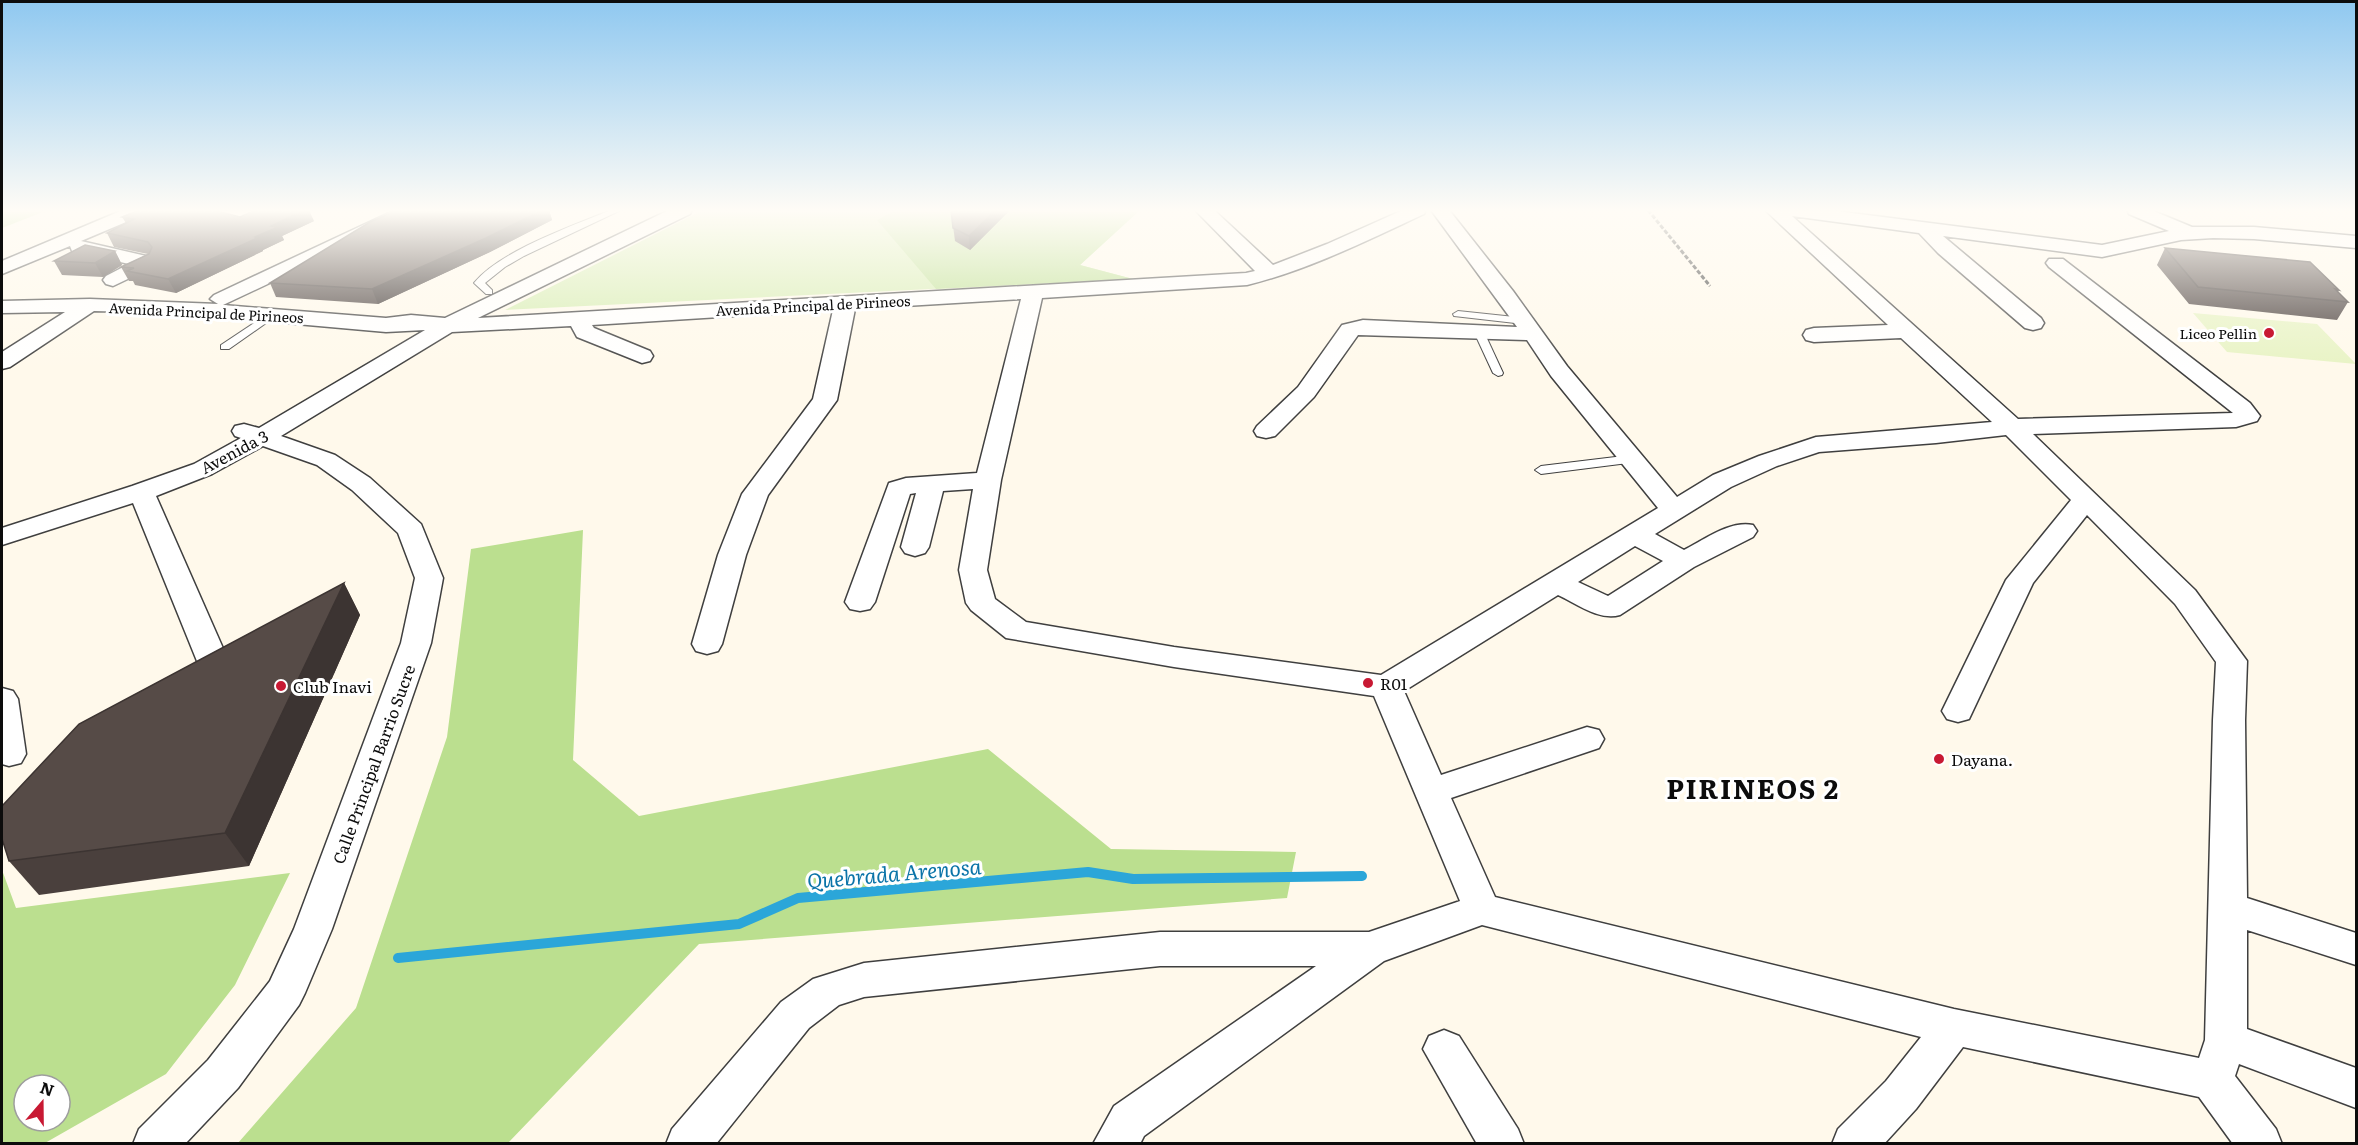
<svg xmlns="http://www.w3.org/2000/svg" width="2358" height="1145" font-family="Literata,serif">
	<rect width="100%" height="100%" fill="#fff9eb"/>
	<path fill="#d6edb1" d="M703 210H1140L1080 265 1133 279 505 310Z"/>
	<g fill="#bbdf8f" fill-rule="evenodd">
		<path d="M2 210H48L2 228Z"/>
		<path d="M896 210H1140L1080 265 1133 279 936 289 877 220Z"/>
		<path d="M583 530 573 760 639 816 988 749 1111 849 1296 852 1287 898 699 944 508 1143H238L356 1008 447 737 471 549Z"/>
		<path d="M2 870 16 908 290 873 235 985 166 1074 45 1143 2 1144ZM24 1085H60V1121H24Z"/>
	</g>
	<path fill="#e8f3c4" d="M2193 313 2317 324 2356 364 2227 352Z"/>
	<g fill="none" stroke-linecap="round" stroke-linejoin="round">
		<path stroke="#2ba6d9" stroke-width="10" d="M398 958 739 924 798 898 1088 872 1133 879 1362 876"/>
		<g stroke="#3f3f3f" stroke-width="2">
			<g id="service">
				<path d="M611 210H621L524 256 505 267 485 283 492 290V294H486L474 283C500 251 572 226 611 210Z"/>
				<path d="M272 311 276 312V316L229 349H221V345Z"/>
				<path d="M1458 311 1524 318 1529 321 1524 324 1454 316 1453 314Z"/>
				<path d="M1479 329 1484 332 1503 373 1502 375 1498 376 1493 373 1474 332Z"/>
				<path d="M1632 455 1636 456 1638 459 1636 462 1541 474 1535 470 1541 466Z"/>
			</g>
		</g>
		<g stroke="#3f3f3f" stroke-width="3">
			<g id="minor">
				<path d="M123 210H147L145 214 81 241 155 258 158 262 155 266 113 286 106 284 103 280 106 276 129 264 72 251 70 246 2 274V261Z"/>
				<path d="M395 210H418L416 214 223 305 386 318 411 315 445 318 669 210H692L690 214 478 318 1246 273 1255 271 1195 210H1214L1273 265 1327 244 1403 210H1426L1424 214C1366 241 1308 270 1247 285L1042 298 1001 480 987 570 995 599 1026 622 1174 647 1381 675 1658 508 1551 376 1527 340 1358 335 1314 397 1275 436 1266 438 1257 436 1254 431 1257 426 1298 387 1342 325 1363 320 1517 327 1431 210H1449L1513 291 1567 366 1677 497 1713 475 1759 456 1816 437 1992 422 1901 338 1814 342 1806 340 1803 335 1806 330 1814 328 1888 325 1765 210H1828L2102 245 2169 231 2129 214 2127 210H2151L2192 227H2254L2356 236V248L2254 239 2213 238 2181 240 2102 257 1943 236 2041 318 2044 323 2041 328 2033 330 2025 328 1938 253 1919 233 1792 216 2018 419 2233 413 2049 267 2046 263 2049 259H2063L2250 403 2260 416 2257 421 2236 427 2033 434 2195 590 2247 661 2245 720 2247 898 2356 933V965L2247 930V1029L2356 1068V1108L2239 1064 2235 1076 2276 1129 2282 1144H2233L2199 1097 1963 1047 1916 1109 1884 1144H1832L1838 1129 1886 1081 1921 1037 1482 925 1384 961 1144 1136 1140 1144H1093L1114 1106 1316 966H1160L864 997 839 1005 809 1028 716 1144H666L672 1129 781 1002 813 979 864 963 1160 932H1369L1460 901 1374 696 1174 667 1006 638 971 610 966 603 959 570 973 489 943 491 929 547 925 553 915 556 905 553 901 547 916 493 910 494 875 602 870 609 860 611 850 609 845 602 889 483 906 478 977 473 1021 299 855 309 837 400 768 495 746 555 722 644 718 651 707 654 696 651 692 644 718 555 742 494 813 399 833 310 592 325 594 328 650 351 653 356 650 361 642 363 577 337 571 326 452 332 281 436 335 455 370 478 421 524 443 578 431 643 332 929 305 993 299 1005 238 1088 185 1144H133L139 1129 208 1060 270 981 294 929 401 643 415 578 398 533 352 490 317 465 263 446 212 474 156 496 233 671 228 679 217 682 206 679 201 671 133 503 2 545V528L132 486 194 464 241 438 235 436 232 431 235 426 244 424 259 428 425 330 386 332 171 313 94 311 10 367 2 369V352L65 312 2 313V301L90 299 218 304 210 299 214 295ZM2006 435 2071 500 2006 580 1942 711 1947 719 1958 722 1969 719 2033 583 2087 515 2175 604 2216 662 2213 720 2205 1040 2199 1058 1954 1009 1495 897 1451 798 1599 748 1604 739 1599 730 1587 727 1441 775 1404 691 1558 595C1577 604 1599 621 1620 615L1694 567 1753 537 1757 531 1753 525C1730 520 1704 540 1684 550L1655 534 1731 487 1777 466 1819 452 1936 443ZM1635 546 1663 561 1608 596 1578 582Z"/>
				<path d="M2 688 13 691 18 699 26 754 21 763 9 766 2 764Z"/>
				<path d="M1444 1030 1459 1036 1518 1129 1524 1144H1477L1423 1049 1429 1036Z"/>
			</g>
		</g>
		<path stroke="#2e2e2e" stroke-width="3" stroke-dasharray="4.5 2" stroke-linecap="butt" d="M1648 210 1710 286"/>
		<use href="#service" fill="#fff" fill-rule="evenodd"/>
		<use href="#minor" fill="#fff" fill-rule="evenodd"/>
	</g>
	<g fill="#4a403d">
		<path d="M397 210H549L552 220 490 252 378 304 276 297 270 283Z"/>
		<path d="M951 210H1010L970 250 955 241Z"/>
		<path d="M122 217H240L314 221 282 236 284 240 263 250V251L176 293 135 285 133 281H129L121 267 148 254 114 247 107 233 126 223Z"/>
		<path d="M2165 248 2339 290 2338 292 2348 302 2337 320 2189 304 2157 265Z"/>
		<path d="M115 251 122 265 103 277 62 275 54 261Z"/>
		<path d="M344 583 360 615 249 866 39 895 9 861Z"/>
	</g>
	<g fill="#3c3432">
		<path d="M304 210H309L314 221 282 236 284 240 263 250V251L176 293 168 279 255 237 271 226Z"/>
		<path d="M531 210H549L552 220 490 252 378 304 372 289Z"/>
		<path d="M996 210H1010L970 250 969 236Z"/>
		<path d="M115 251 122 265 103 277 95 263Z"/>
		<path d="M344 583 360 615 249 866 225 833Z"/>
	</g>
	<g fill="#564b47" stroke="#3c3432" stroke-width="1.5">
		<path d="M139 210H213L240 217 256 210H304L271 226 278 227 255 237 257 238 168 279 127 271 134 268 121 267 149 254 152 247 148 242 107 233 134 219 122 217Z"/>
		<path d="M397 210H543L486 238 372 289 270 283 370 222Z"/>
		<path d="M951 210H996L969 236 953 228Z"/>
		<path d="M85 245 115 251 95 263 54 261Z"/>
		<path d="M2165 248 2310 262 2339 290 2335 289 2348 302 2198 287Z"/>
		<path d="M344 583 225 833 9 861 2 839V806L79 724Z"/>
	</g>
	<linearGradient id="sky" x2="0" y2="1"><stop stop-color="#8fc8f0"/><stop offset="0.57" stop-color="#fffcf6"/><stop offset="1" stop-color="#fffcf6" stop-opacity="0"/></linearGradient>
	<rect width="2358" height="370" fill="url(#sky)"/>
	<g fill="#c81933" stroke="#fff" stroke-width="2">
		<circle cx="2269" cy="333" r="6"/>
		<circle cx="1368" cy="683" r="6"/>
		<circle cx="281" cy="686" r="6"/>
		<circle cx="1939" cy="759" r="6"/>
	</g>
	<g text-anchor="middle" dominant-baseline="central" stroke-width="6" stroke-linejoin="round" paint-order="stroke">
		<g font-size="14" fill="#0c0c0c" stroke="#fff">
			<text transform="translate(813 305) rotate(-3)">Avenida Principal de Pirineos</text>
			<text transform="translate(206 312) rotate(3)">Avenida Principal de Pirineos</text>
		</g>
		<g font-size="14" fill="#0c0c0c" stroke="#fff" text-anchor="end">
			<text x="2257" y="333">Liceo Pellin</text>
		</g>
		<g font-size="16" fill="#0c0c0c" stroke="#fff">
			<text transform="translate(234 451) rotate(-28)">Avenida 3</text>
			<text transform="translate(373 764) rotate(-70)">Calle Principal Barrio Sucre</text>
		</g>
		<g font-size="16" fill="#0c0c0c" stroke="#fff" text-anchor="start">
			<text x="1380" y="683">R01</text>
			<text x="293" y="686">Club Inavi</text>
			<text x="1951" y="759">Dayana.</text>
		</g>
		<g font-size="21" font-style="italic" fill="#0b74a8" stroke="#fff">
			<text transform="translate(894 872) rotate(-5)">Quebrada Arenosa</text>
		</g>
		<g font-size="27" font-weight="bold" letter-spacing="1.5" fill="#0c0c0c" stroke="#fff">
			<text x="1753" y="787">PIRINEOS 2</text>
		</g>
	</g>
	<rect width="2358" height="1145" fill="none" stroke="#0c0c0c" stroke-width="6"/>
	<g transform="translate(42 1103) rotate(20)"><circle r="28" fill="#ffffff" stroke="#9e9e9e" stroke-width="1.5"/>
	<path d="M0-4.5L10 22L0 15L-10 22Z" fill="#c81933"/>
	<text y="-9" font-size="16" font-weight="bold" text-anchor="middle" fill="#0c0c0c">N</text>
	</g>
</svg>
